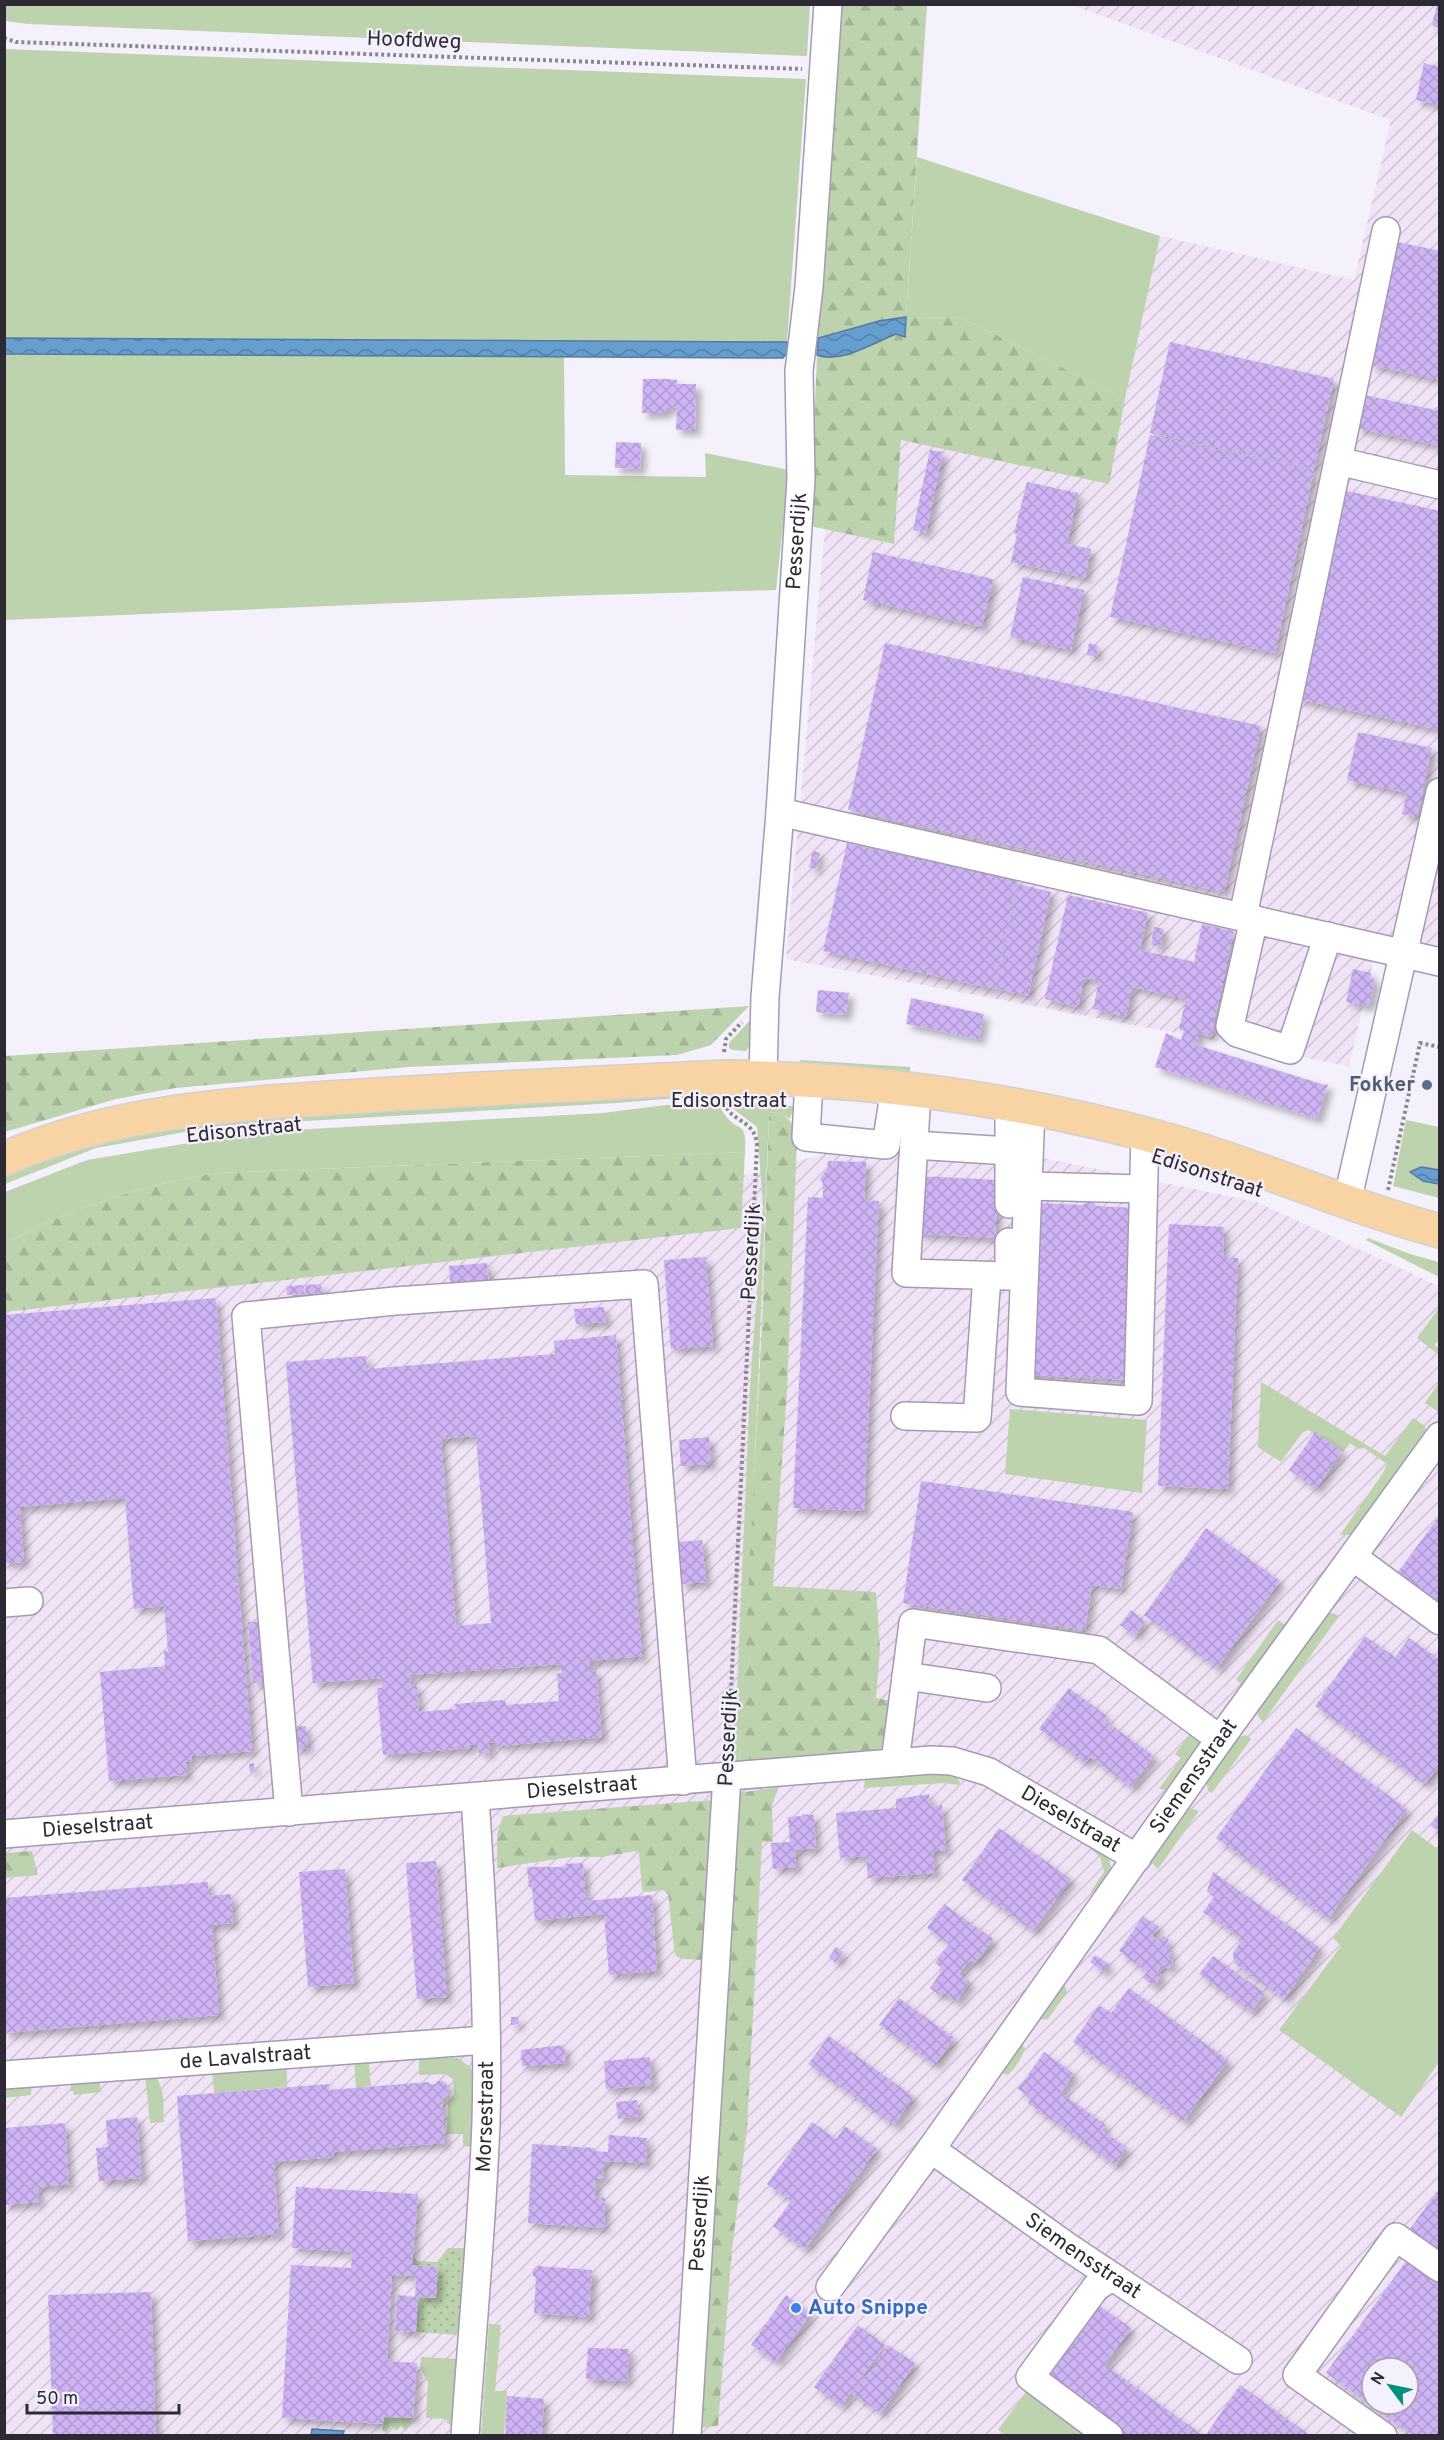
<svg xmlns="http://www.w3.org/2000/svg" width="1444" height="2440" font-family="Overpass,sans-serif">
	<defs>
		<pattern id="industrial-furrows" width="10" height="10" patternUnits="userSpaceOnUse" patternTransform="scale(1.5)"><rect width="10" height="10" fill="#f1e3f6"/><path d="M-1 1l2-2M0 10L10 0M9 11l2-2" fill="none" stroke="#cfc3d4"/></pattern>
		<pattern id="forest-firs" width="22" height="20" patternUnits="userSpaceOnUse" patternTransform="scale(1.5)"><rect width="22" height="20" fill="#bcd3ae"/><path d="M5 1l3.5 6h-7zM16 11l3.5 6h-7z" fill="#a2b596"/></pattern>
		<pattern id="park-dots" width="8" height="8" patternUnits="userSpaceOnUse" patternTransform="scale(1.5)"><rect width="8" height="8" fill="#bcd3ae"/><path d="M2 2h.1M6 6h.1" fill="none" stroke="#a2b596" stroke-width="1.8" stroke-linecap="round"/></pattern>
		<pattern id="water-waves" width="16" height="10" patternUnits="userSpaceOnUse" patternTransform="scale(1.5)"><rect width="16" height="10" fill="#669ecf"/><path d="M0 5q4-4 8 0t8 0" fill="none" stroke="#5481a9"/></pattern>
		<pattern id="building-cross-hatch" width="8" height="8" patternUnits="userSpaceOnUse" patternTransform="scale(1.5)"><rect width="8" height="8" fill="#cdb3f3"/><path d="M0 0l8 8M0 8l8-8" fill="none" stroke="#b09ad1"/></pattern>
		<filter id="shadow"><feDropShadow dx="5.5" dy="5.5" stdDeviation="3" flood-color="#0004"/></filter>
	</defs>
	<rect width="100%" height="100%" fill="#f4f0fc"/>
	<g fill="url(#industrial-furrows)" fill-rule="evenodd">
		<path d="M1072 5H1439V961L1376 949 1349 1066 786 959 825 529 894 544 906 317 962 318 1125 399 1160 236 1354 280 1391 120Z"/>
		<path d="M911 1131 1257 1202 1439 1286V2435H5L4 1293 647 1201ZM1372 2368H1408V2404H1372Z"/>
	</g>
	<g fill="#bcd3ae">
		<path d="M5 4H810V5L807 56 28 24 5 21Z"/>
		<path d="M4 49 806 79 787 342 5 338Z"/>
		<path d="M917 157 1160 236 1125 399 962 318 906 317Z"/>
		<path d="M4 354 564 357 565 475 706 477 705 453 789 470 776 590 564 596 5 620Z"/>
		<path d="M752 1018H755L750 1045 746 1051 733 1050 729 1048V1043Z"/>
		<path d="M800 1060 910 1067V1077L801 1066Z"/>
		<path d="M713 1093 715 1095 616 1103 218 1126 96 1148 5 1184 4 1173 35 1159 216 1116Z"/>
		<path d="M732 1102 794 1106 790 1119 778 1112 769 1113 753 1506 739 1764 734 1759 750 1388 763 1206 757 1127 731 1107Z"/>
		<path d="M715 1104C721 1107 721 1110 725 1115 739 1134 747 1119 745 1152L218 1173C144 1185 70 1207 5 1244V1192L87 1160 255 1132 603 1113 666 1105Z"/>
		<path d="M1406 1120 1439 1127V1198L1393 1186Z"/>
		<path d="M1368 1238 1410 1254 1439 1262V1277L1366 1240Z"/>
		<path d="M1439 1308V1339L1435 1345 1439 1349V1355L1417 1338Z"/>
		<path d="M1261 1382 1385 1456 1413 1418 1424 1425 1428 1435 1355 1535H1340L1383 1473 1387 1464 1364 1448 1359 1449 1350 1443 1343 1452 1308 1430 1302 1433 1281 1462 1258 1447Z"/>
		<path d="M1439 1383V1412L1425 1403Z"/>
		<path d="M1010 1409 1147 1420 1142 1493 1005 1474Z"/>
		<path d="M1333 1613 1339 1616 1263 1722 1258 1716V1708L1327 1614Z"/>
		<path d="M1278 1620 1289 1628 1246 1687 1236 1680Z"/>
		<path d="M1193 1730 1200 1741V1749L1169 1790 1159 1789 1181 1758 1175 1754Z"/>
		<path d="M1246 1735 1251 1739 1212 1793 1208 1790 1206 1781 1238 1737Z"/>
		<path d="M953 1772 960 1782 959 1785 943 1783 864 1788 865 1777Z"/>
		<path d="M1189 1808 1199 1811 1158 1869 1150 1860 1185 1810Z"/>
		<path d="M1412 1830 1439 1850V2062L1401 2117 1279 2030 1341 1946 1333 1938Z"/>
		<path d="M1095 1845 1106 1854 1112 1869 1097 1895 1091 1891 1104 1872 1100 1857 1092 1850Z"/>
		<path d="M1062 1984 1066 1987 1067 1993 1048 2019 1044 2020 1040 2017Z"/>
		<path d="M1021 2043 1025 2048C1022 2058 1015 2068 1008 2075L1000 2072Z"/>
		<path d="M384 2058 385 2061 369 2064 371 2086 356 2088 354 2059Z"/>
		<path d="M419 2058H458L470 2067 474 2074 471 2147 463 2146V2134H447L448 2103 454 2094 453 2079 445 2074 419 2075Z"/>
		<path d="M287 2067V2087L214 2093 212 2069Z"/>
		<path d="M153 2074C166 2088 163 2104 164 2122L150 2123 145 2075Z"/>
		<path d="M99 2078 101 2092 74 2095 73 2091H71L70 2080Z"/>
		<path d="M32 2085 31 2095 5 2098V2086Z"/>
		<path d="M489 2324 501 2325 495 2391H507L504 2435 481 2436Z"/>
		<path d="M421 2357 458 2359 454 2426 447 2423V2419L426 2418 428 2382 420 2368Z"/>
		<path d="M1028 2389 1093 2435H1006L998 2430Z"/>
		<path d="M384 2417 413 2418 406 2431 401 2426 396 2431 391 2426 386 2432 382 2430Z"/>
	</g>
	<g fill="url(#forest-firs)">
		<path d="M840 5H927L906 317 962 318 1125 399 1109 484 901 440 894 544 810 526 817 355C841 364 873 343 896 334L905 336V317L879 321 818 338Z"/>
		<path d="M749 1006 711 1045 677 1055 408 1067 175 1088 116 1099 5 1132V1056Z"/>
		<path d="M778 1112C791 1119 795 1125 797 1139L787 1390 773 1586 876 1592 880 1648 876 1698 892 1701 884 1746 875 1753 739 1764 762 1327 769 1113Z"/>
		<path d="M745 1152 741 1228 5 1312V1244C70 1207 144 1185 218 1173Z"/>
		<path d="M779 1787 772 1805 773 1842H762L747 2129 732 2249 718 2426 699 2428 738 1793Z"/>
		<path d="M714 1800 705 1960 682 1959 675 1955 668 1894 663 1890 647 1892 642 1890 639 1853 636 1851 600 1857H571L497 1868V1834L503 1816Z"/>
		<path d="M32 1851 38 1875 5 1878V1853Z"/>
	</g>
	<path fill="url(#park-dots)" d="M448 2248H464L458 2335 416 2332 418 2297 436 2298 438 2267 412 2265 413 2255 417 2261 437 2262Z"/>
	<g fill="url(#water-waves)" stroke="#557ba1" stroke-width="1.5">
		<path d="M906 317 905 337 896 334C873 343 841 364 817 355L818 338 879 321Z"/>
		<path d="M5 338 787 342 788 351 783 358 5 354Z"/>
		<path d="M1421 1167 1439 1170V1184L1423 1181 1410 1172Z"/>
		<path d="M312 2429 344 2431 343 2435H311Z"/>
	</g>
	<g fill="url(#building-cross-hatch)" fill-rule="evenodd" filter="url(#shadow)">
		<path d="M1437 4H1440V28L1432 26Z"/>
		<path d="M1424 63 1440 67V105L1416 100Z"/>
		<path d="M1397 242 1440 251V380L1370 365Z"/>
		<path d="M1170 342 1334 379 1314 469 1150 433Z"/>
		<path d="M643 379H667L677 380V384H696L695 430H676L677 408H666V413H642Z"/>
		<path d="M1364 395 1440 411V446L1356 428Z"/>
		<path d="M1150 435 1314 470 1275 653 1110 617Z"/>
		<path d="M616 442 641 443 640 469 615 468Z"/>
		<path d="M930 450 943 452 926 533 913 530Z"/>
		<path d="M1027 482 1078 493 1067 544 1091 549 1085 578 1011 562 1017 534 1014 533Z"/>
		<path d="M1343 490 1440 511V730L1297 699Z"/>
		<path d="M873 552 993 579 982 627 863 600Z"/>
		<path d="M1023 577 1084 590 1071 650 1010 637Z"/>
		<path d="M885 643 1261 726 1224 892 848 810Z"/>
		<path d="M1089 643 1098 646 1096 657 1087 655Z"/>
		<path d="M1358 732 1432 748 1417 817 1402 814 1407 793 1347 780Z"/>
		<path d="M847 843 1018 880 994 989 823 951Z"/>
		<path d="M813 851 820 853 816 869 809 867Z"/>
		<path d="M1018 884 1051 892 1028 996 995 988Z"/>
		<path d="M1068 895 1148 913 1140 950 1194 962 1202 924 1234 931 1211 1036 1199 1034 1196 1045 1325 1085 1328 1084 1317 1119 1155 1067 1166 1033 1181 1040 1184 1031 1179 1029 1186 999 1132 987 1126 1017 1093 1009 1099 981 1084 978 1078 1007 1045 999Z"/>
		<path d="M1154 927 1164 929 1160 947 1151 945Z"/>
		<path d="M1353 969 1371 973 1370 978 1375 980 1369 1006 1346 1002Z"/>
		<path d="M818 990 849 993 846 1015 816 1012Z"/>
		<path d="M911 998 984 1014 979 1039 906 1024Z"/>
		<path d="M828 1161 866 1162 864 1200 879 1201 864 1511 793 1508 808 1197 823 1198V1183L820 1179 827 1169Z"/>
		<path d="M920 1176 998 1180 995 1238 917 1234Z"/>
		<path d="M1092 1200 1096 1206 1136 1208 1133 1380 1025 1375 1038 1203 1082 1205Z"/>
		<path d="M1169 1224 1224 1227 1223 1257 1238 1258 1228 1489 1158 1486Z"/>
		<path d="M706 1257 713 1346 671 1349 664 1260Z"/>
		<path d="M487 1263 489 1288 451 1291 449 1266Z"/>
		<path d="M321 1284 322 1293 306 1294 305 1285Z"/>
		<path d="M303 1285 304 1294 287 1295V1286Z"/>
		<path d="M216 1298 252 1751 192 1756V1762H186L187 1775 109 1781 100 1672 165 1666 164 1651H168L164 1606 134 1609 125 1498 20 1507 24 1562 4 1563V1315Z"/>
		<path d="M604 1307 606 1322 576 1324 574 1309Z"/>
		<path d="M616 1335 642 1656 589 1661 590 1671 596 1670 602 1737 498 1746 497 1742 490 1743V1752L479 1753 478 1744 470 1745V1748L383 1755 377 1688H383L382 1678 313 1683 286 1362 366 1356V1369L555 1354 554 1341ZM476 1436 491 1623 456 1626 441 1439ZM562 1664V1673L557 1674 559 1701 506 1705 505 1700 455 1704 456 1709 419 1712 417 1685 411 1686 410 1675Z"/>
		<path d="M1315 1432 1342 1451 1316 1489 1289 1470Z"/>
		<path d="M709 1437 711 1464 681 1466 679 1440Z"/>
		<path d="M921 1481 1133 1512 1121 1589 1092 1585 1085 1630 903 1603Z"/>
		<path d="M1440 1515V1602L1398 1572Z"/>
		<path d="M1206 1528 1280 1581 1217 1668 1144 1615Z"/>
		<path d="M702 1540 706 1582 681 1584 678 1542Z"/>
		<path d="M1131 1610 1145 1621 1135 1636 1120 1625Z"/>
		<path d="M261 1621 266 1682 253 1683 248 1622Z"/>
		<path d="M1365 1636 1395 1657 1409 1638 1440 1660V1764L1425 1784 1315 1706Z"/>
		<path d="M1069 1688 1107 1716 1104 1720 1154 1756 1131 1787 1090 1757 1085 1763 1039 1729Z"/>
		<path d="M306 1726 308 1748 295 1749 293 1727Z"/>
		<path d="M1296 1728 1407 1809 1328 1919 1216 1838Z"/>
		<path d="M254 1763V1771L250 1772 249 1764Z"/>
		<path d="M929 1794 930 1806 942 1805 946 1850 933 1851 935 1873 868 1878 866 1856 840 1858 836 1813 896 1808V1799Z"/>
		<path d="M1440 1812V1832L1430 1825Z"/>
		<path d="M802 1814 814 1815 816 1848 795 1850 796 1867 773 1869 771 1843 790 1842 788 1817 802 1816Z"/>
		<path d="M999 1828 1071 1879 1033 1931 962 1880Z"/>
		<path d="M436 1861 447 1997 417 1999 406 1863Z"/>
		<path d="M583 1863 586 1901 652 1895 657 1971 609 1975 604 1914 535 1921 532 1887H529L527 1867H566L565 1864Z"/>
		<path d="M345 1869 354 1983 308 1987 299 1872Z"/>
		<path d="M1213 1872 1320 1948 1284 1999 1234 1963 1233 1953 1242 1939 1203 1912 1214 1897 1207 1891Z"/>
		<path d="M208 1882 209 1896 231 1894 233 1923 212 1925 219 2015 4 2033V1898Z"/>
		<path d="M944 1904 993 1939 975 1963 970 1960 959 1974 970 1982 956 2002 943 1992 941 1996 930 1988 943 1969 935 1963 949 1944 927 1928Z"/>
		<path d="M1143 1916 1159 1927 1152 1936 1158 1941 1163 1935 1169 1940 1165 1946 1172 1951 1168 1958 1174 1962 1168 1969 1162 1964 1157 1972 1162 1975 1154 1986 1143 1978 1147 1972 1119 1951Z"/>
		<path d="M836 1947 843 1952 836 1963 829 1957Z"/>
		<path d="M1095 1955 1109 1964 1104 1972 1090 1962Z"/>
		<path d="M1213 1956 1265 1993 1251 2012 1199 1974Z"/>
		<path d="M1129 1988 1228 2060 1184 2121 1073 2042 1099 2005 1111 2013Z"/>
		<path d="M899 1998 954 2038 935 2065 879 2025Z"/>
		<path d="M511 2017H518L519 2024 511 2025Z"/>
		<path d="M829 2036 914 2097 894 2125 808 2064Z"/>
		<path d="M564 2045 566 2063 522 2066 521 2050Z"/>
		<path d="M1044 2052 1074 2074 1061 2093 1106 2125 1102 2130 1127 2148 1115 2165 1028 2103 1031 2098 1018 2089Z"/>
		<path d="M650 2057 652 2085 606 2089 604 2061Z"/>
		<path d="M438 2081H443L447 2084 448 2095 442 2099 445 2143 334 2152V2157L274 2162 279 2234 188 2241 177 2096 329 2084V2090L428 2082 431 2084H436Z"/>
		<path d="M637 2100 639 2116 618 2119 616 2102Z"/>
		<path d="M137 2117 142 2178 99 2181 96 2148 108 2147 106 2120Z"/>
		<path d="M812 2122 836 2139 845 2126 877 2149 805 2249 773 2226 791 2201 767 2184Z"/>
		<path d="M65 2123 69 2184 38 2187 39 2202 4 2205V2128Z"/>
		<path d="M609 2135 647 2138 646 2163 604 2161 603 2179 596 2178 595 2197 605 2198 604 2228 528 2223 532 2144 594 2148V2151L608 2152Z"/>
		<path d="M296 2187 418 2194 412 2265 438 2267 436 2298 418 2297 416 2332 395 2331 397 2295 415 2297 416 2276 392 2275 387 2361 417 2363 413 2418 384 2417 383 2424 282 2418 291 2265 351 2268 352 2252 292 2248Z"/>
		<path d="M1440 2188V2252L1409 2230Z"/>
		<path d="M1406 2261 1440 2285V2436H1413L1326 2373ZM1372 2368H1408V2404H1372Z"/>
		<path d="M537 2266 592 2270 589 2317 534 2313 536 2278 533 2276V2269Z"/>
		<path d="M151 2292 156 2436H53L48 2295Z"/>
		<path d="M786 2295 811 2313 776 2362 751 2345Z"/>
		<path d="M1094 2302 1131 2328 1105 2365 1204 2436H1124L1041 2377Z"/>
		<path d="M858 2325 885 2345 841 2406 814 2387Z"/>
		<path d="M888 2345 915 2363 881 2413 852 2394 864 2375 866 2377Z"/>
		<path d="M588 2348 629 2349 627 2381 586 2379Z"/>
		<path d="M1240 2385 1311 2436H1205Z"/>
		<path d="M507 2396 544 2399 542 2436H505Z"/>
	</g>
	<g fill="none" stroke-linecap="round" stroke-linejoin="round">
		<g stroke="#a39ab5" stroke-width="30">
			<g id="minor">
				<path d="M1338 461 1440 485"/>
				<path d="M780 812 1440 962"/>
				<path d="M1243 916 1386 231"/>
				<path d="M1254 919 1230 1026 1237 1033 1290 1050 1328 936"/>
				<path id="s1" d="M763 1077 765 997 780 812 801 479 799 371 809 287 828 4"/>
				<path d="M809 1080 806 1137 886 1145 892 1107V1088"/>
				<path d="M914 1090 916 1109 906 1273 1009 1276V1242"/>
				<path d="M1031 1108 1020 1392 1138 1401 1145 1135"/>
				<path d="M914 1145 1009 1151"/>
				<path d="M1027 1186 1143 1189"/>
				<path d="M1347 1202 1440 792"/>
				<path d="M1009 1204V1103"/>
				<path d="M905 1416 977 1418 987 1276"/>
				<path d="M1353 1557 1440 1621"/>
				<path d="M4 1603 29 1601"/>
				<path d="M906 1676 987 1688"/>
				<path d="M895 1762 913 1623 1099 1650 1220 1739"/>
				<path d="M289 1812 246 1316 395 1301 644 1284 683 1781"/>
				<path id="s2" d="M4 1834 931 1760 952 1761 989 1772 1137 1858"/>
				<path id="s3" d="M4 2075 486 2040"/>
				<path id="s4" d="M931 2149 1068 2247 1238 2360"/>
				<path id="s5" d="M830 2287 931 2149 1220 1739 1440 1436"/>
				<path id="s6" d="M465 2436C472 2332 482 2227 486 2123 489 2015 482 1906 475 1797"/>
				<path id="s7" d="M687 2436 727 1776"/>
				<path d="M1109 2436 1030 2377 1096 2287 1112 2277"/>
				<path d="M1383 2436 1297 2375 1396 2237 1440 2268"/>
			</g>
		</g>
		<g stroke="#d1d0d3" stroke-width="36">
			<path id="major" d="M4 1159C117 1109 241 1104 361 1096 483 1088 604 1083 725 1077 873 1079 1021 1100 1164 1139 1257 1165 1346 1206 1440 1231"/>
		</g>
		<g stroke="#8c8893" stroke-width="4" stroke-dasharray="3 3" stroke-linecap="butt">
			<path d="M4 38 16 42 802 69"/>
			<path d="M724 1052 726 1039 742 1022"/>
			<path d="M725 1102C728 1122 755 1118 757 1145L728 1754"/>
			<path d="M1388 1190 1420 1043 1440 1047"/>
		</g>
		<use href="#minor" stroke="#fff" stroke-width="27"/>
		<use href="#major" stroke="#f8d4a4" stroke-width="33"/>
	</g>
	<circle fill="#5c6f8a" stroke="#f4f0fc" stroke-width="2" cx="1427" cy="1085" r="6"/>
	<circle fill="#3f7fe0" stroke="#f4f0fc" stroke-width="2" cx="796" cy="2308" r="6"/>
	<g text-anchor="middle" dominant-baseline="central" stroke-width="4.5" stroke-linejoin="round" paint-order="stroke">
		<g font-size="21" fill="#2e2a35" stroke="#f4f0fc">
			<text transform="translate(414 41) rotate(2)">Hoofdweg</text>
			<text stroke="none"><textPath href="#s1" startOffset="537">Pesserdijk</textPath></text>
			<text x="729" y="1101">Edisonstraat</text>
			<text transform="translate(244 1131) rotate(-6)">Edisonstraat</text>
			<text transform="translate(1207 1174) rotate(18)">Edisonstraat</text>
			<text transform="translate(752 1252) rotate(-87)">Pesserdijk</text>
			<text transform="translate(729 1738) rotate(-87)">Pesserdijk</text>
			<text stroke="none"><textPath href="#s5" startOffset="627">Siemensstraat</textPath></text>
			<text stroke="none"><textPath href="#s2" startOffset="580">Dieselstraat</textPath></text>
			<text stroke="none"><textPath href="#s2" startOffset="1084">Dieselstraat</textPath></text>
			<text stroke="none"><textPath href="#s2" startOffset="94">Dieselstraat</textPath></text>
			<text stroke="none"><textPath href="#s3" startOffset="242">de Lavalstraat</textPath></text>
			<text stroke="none"><textPath href="#s6" startOffset="320">Morsestraat</textPath></text>
			<text stroke="none"><textPath href="#s7" startOffset="213">Pesserdijk</textPath></text>
			<text stroke="none"><textPath href="#s4" startOffset="186">Siemensstraat</textPath></text>
		</g>
		<g font-size="21" font-weight="bold" fill="#4e5e75" stroke="#f4f0fc" text-anchor="end">
			<text x="1415" y="1085">Fokker</text>
		</g>
		<g font-size="21" font-weight="bold" fill="#366cbe" stroke="#f4f0fc" text-anchor="start">
			<text x="808" y="2308">Auto Snippe</text>
		</g>
	</g>
	<rect width="1444" height="2440" fill="none" stroke="#2e2a35" stroke-width="12"/>
	<g transform="translate(1390 2386) rotate(302)"><circle r="28" fill="#f4f0fc" stroke="#a5a1ac" stroke-width="1.5"/>
	<path d="M0-4.5L10 22L0 15L-10 22Z" fill="#00927f"/>
	<text y="-9" font-size="16" font-weight="bold" text-anchor="middle" fill="#2e2a35">N</text>
	</g>
	<path d="M27 2404v9h152v-9" fill="none" stroke="#2e2a35" stroke-width="3"/>
	<text x="36" y="2404" font-size="18" fill="#2e2a35" stroke="#f4f0fc" stroke-width="4.5" paint-order="stroke">50 m</text>
</svg>
